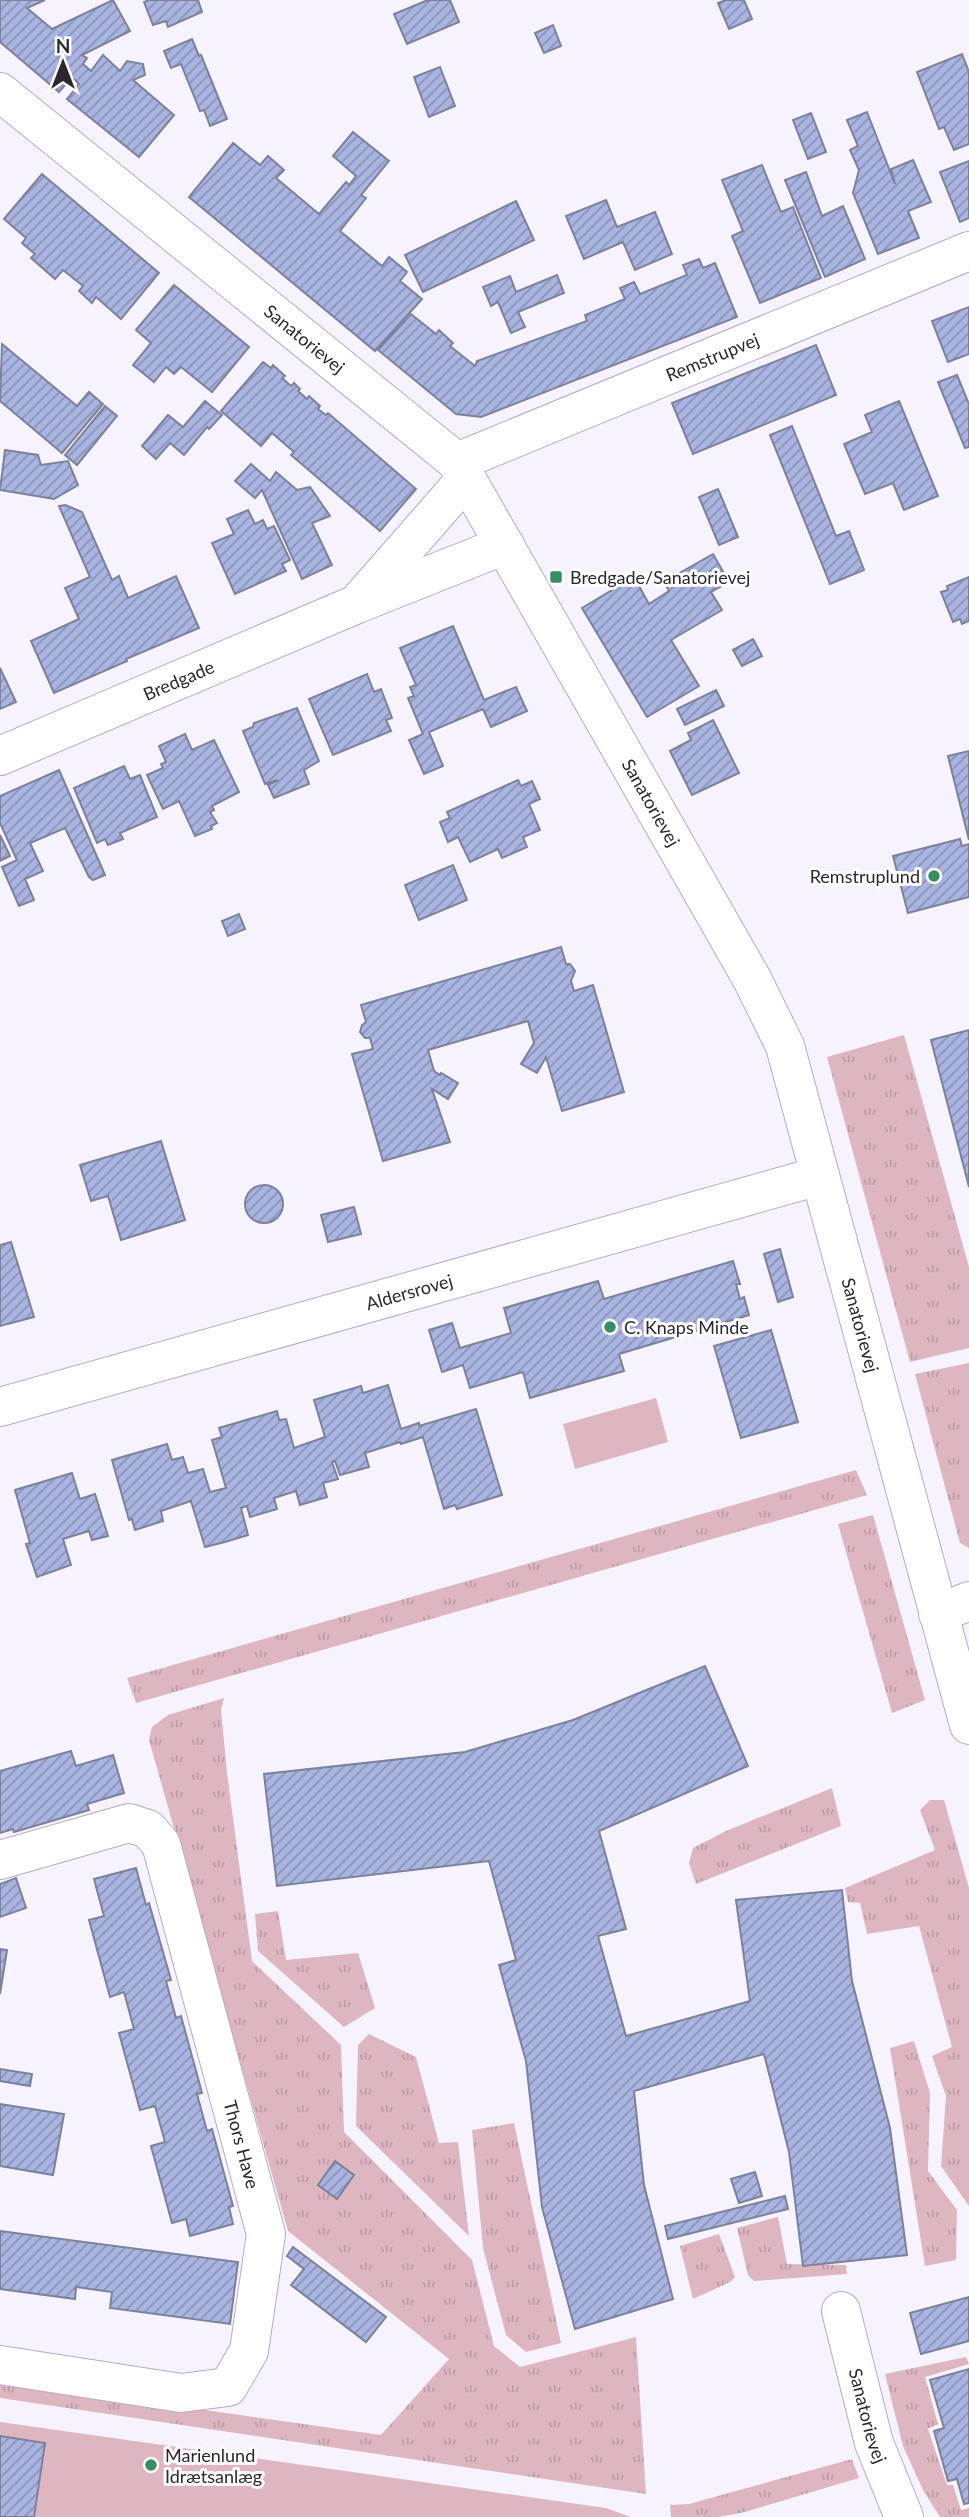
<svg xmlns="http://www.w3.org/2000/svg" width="969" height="2517" font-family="Lato,sans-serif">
	<defs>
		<pattern id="grass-tufts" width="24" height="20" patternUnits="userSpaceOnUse" patternTransform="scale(1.75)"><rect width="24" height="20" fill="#ddb6c0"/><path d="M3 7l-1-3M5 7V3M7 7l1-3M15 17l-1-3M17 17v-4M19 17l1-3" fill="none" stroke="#be9ca5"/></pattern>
		<pattern id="building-hatch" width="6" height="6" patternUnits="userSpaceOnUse" patternTransform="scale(1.75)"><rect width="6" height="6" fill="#a9b4e1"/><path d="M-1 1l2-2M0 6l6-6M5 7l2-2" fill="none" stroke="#8a92b7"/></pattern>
	</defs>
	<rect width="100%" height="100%" fill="#f7f3fe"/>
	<g fill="url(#grass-tufts)">
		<path d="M904 1035 969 1267V1348L910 1362 827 1057Z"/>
		<path d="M969 1363V1548L960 1543 915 1374Z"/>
		<path d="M856 1470 867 1495 136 1703 127 1678Z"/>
		<path d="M873 1515 925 1700 892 1713 838 1524Z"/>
		<path d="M224 1698 221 1710 227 1773 252 1961 341 2045 344 2132 472 2260 494 2346 520 2367 636 2337 646 2494 0 2398V2381L381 2435 449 2359 288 2231 149 1740 152 1727 168 1715Z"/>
		<path d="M832 1788 841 1826 696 1884 689 1863 693 1848 726 1831Z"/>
		<path d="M930 1800H944L969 1888V2206L941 2166 946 2096 932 2056 952 2047 919 1926 867 1934 860 1903 848 1902 845 1888 935 1850 920 1810Z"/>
		<path d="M278 1911 286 1960 358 1953 375 2008 344 2027 258 1951 255 1914Z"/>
		<path d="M369 2034 416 2057 439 2143 458 2142 469 2236 356 2126 358 2045Z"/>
		<path d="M914 2041 930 2093 928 2171 957 2210 956 2260 925 2266 890 2048Z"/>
		<path d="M514 2123 561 2343 526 2352 506 2335 483 2248 472 2130Z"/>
		<path d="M778 2217 787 2264 846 2265 847 2274 754 2281 748 2275 737 2228Z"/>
		<path d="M719 2234 735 2277 730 2282 693 2299 680 2246Z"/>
		<path d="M966 2357 969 2364 925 2377 938 2424 928 2429 947 2485H953L961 2510 969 2508V2517H940L923 2490 903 2446 885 2374Z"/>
		<path d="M852 2459 859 2478 741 2513 718 2517H671L670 2505 689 2504Z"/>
	</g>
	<g fill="#ddb6c0">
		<path d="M656 1398 668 1442 575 1469 563 1424Z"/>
		<path d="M0 2422 606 2508 631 2517H0Z"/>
	</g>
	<g fill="url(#building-hatch)" stroke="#7c829a" stroke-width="2">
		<path d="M0 0H45L27 8 52 29 113 0 130 31 82 55 87 58 83 64 91 71 103 55 120 71 127 61 143 64 145 75 133 80 174 115 139 157 67 99 79 84 72 77 59 92 0 42Z"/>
		<path d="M149 0H198L202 12 168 27 166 21 153 25 144 2Z"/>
		<path d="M428 0H450L459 22 407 44 394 14Z"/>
		<path d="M726 0H744L752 19 729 29 718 3Z"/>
		<path d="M553 25 561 46 544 53 535 33Z"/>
		<path d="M192 39 199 56 201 55 227 119 210 126 204 110 200 111 181 64 171 68 164 51Z"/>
		<path d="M962 54 969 72V144L954 150 944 127 939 129 917 72Z"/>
		<path d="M440 67 455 106 429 117 414 77Z"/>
		<path d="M867 112 895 184 891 169 913 160 931 202 908 211 919 238 878 254 853 193 859 170 850 150 858 146 847 120Z"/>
		<path d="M811 113 826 152 808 159 793 120Z"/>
		<path d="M353 132 389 161 361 195 366 198 340 231 382 266 389 257 407 272 400 281 422 299 375 351 189 197 233 143 260 165 268 156 284 170 276 178 319 214 346 182 349 185 356 176 333 156Z"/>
		<path d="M969 161V218L960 222 940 172Z"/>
		<path d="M762 165 781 212 793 207 821 278 760 303 732 236 743 231 722 180Z"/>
		<path d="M806 172 822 216 843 206 865 259 825 277 785 180Z"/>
		<path d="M42 174 159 273 121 319 96 297 92 303 79 291 83 286 63 270 55 279 31 258 35 254 22 243 26 238 4 219Z"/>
		<path d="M606 200 617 227 655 212 672 254 635 270 623 242 584 259 566 216Z"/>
		<path d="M516 201 534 240 423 292 405 255Z"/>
		<path d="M699 259 703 268 715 263 737 317 481 417 456 414 378 350 411 314 436 334 439 330 453 343 450 346 475 366 477 361 587 321 585 315 625 299 620 288 634 282 640 294 687 275 683 265Z"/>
		<path d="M557 275 564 293 518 312 525 327 511 333 498 302 491 306 483 287 510 276 516 292Z"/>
		<path d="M174 285 249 347 212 392 181 367 174 374 166 367 154 382 133 365 151 343 136 330Z"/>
		<path d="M969 307V354L948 362 932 321Z"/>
		<path d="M2 344 77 406 89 392 103 404 62 453 0 401Z"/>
		<path d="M816 345 836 395 693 454 672 403Z"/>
		<path d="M263 362 271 368 273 365 285 376 282 378 291 386 294 383 300 389 298 391 307 399 309 396 320 406 318 409 326 415 328 413 416 489 380 531 291 455 294 452 272 433 261 446 221 411Z"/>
		<path d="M957 375 969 404V447L965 448 938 382Z"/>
		<path d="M205 401 222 415 209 429 207 427 184 455 170 443 156 459 142 446 168 415 183 427Z"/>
		<path d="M899 401 938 496 904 510 893 483 865 494 844 444 872 432 865 415Z"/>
		<path d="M105 406 117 416 77 465 65 455Z"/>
		<path d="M792 426 836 536 849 531 864 570 830 584 770 435Z"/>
		<path d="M5 450 38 455 41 465 68 461 78 485 54 499 0 490Z"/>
		<path d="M251 464 270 481 276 472 297 490 310 487 330 516 312 523 332 565 302 579 262 490 255 498 235 481Z"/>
		<path d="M718 489 738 537 719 545 699 497Z"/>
		<path d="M65 505 82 512 112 580 119 576 128 598 176 576 199 628 126 659 127 661 54 693 31 641 79 619 65 588 90 577 59 506Z"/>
		<path d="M248 510 255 524 263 520 267 529 274 526 290 560 282 564 286 571 235 594 212 543 234 534 227 519Z"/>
		<path d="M713 554 729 582 711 592 722 610 671 640 699 686 647 717 582 608 634 577 649 604 669 591 664 582Z"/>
		<path d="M969 577V621L962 624 960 619 953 622 941 592 948 590 947 586Z"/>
		<path d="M453 626 484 700 516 687 527 711 491 727 483 709 429 732 443 766 424 774 409 740 423 734 408 698 414 696 410 687 416 685 400 648Z"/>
		<path d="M753 639 762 656 742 666 733 650Z"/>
		<path d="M0 668 16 702 0 709Z"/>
		<path d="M367 674 374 692 381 689 392 718 386 720 391 731 333 755 309 699Z"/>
		<path d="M716 690 724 706 685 725 677 709Z"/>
		<path d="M297 708 319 761 304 770 309 784 274 798 268 785 278 780 265 784 243 731 253 727 254 723Z"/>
		<path d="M713 720 739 773 692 795 670 751 691 740 688 733Z"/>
		<path d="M185 734 192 750 214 740 239 792 212 806 214 810 210 812 217 823 211 826 212 829 195 836 179 801 163 809 147 775 163 768 161 764 166 762 159 746Z"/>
		<path d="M969 751V840L948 756Z"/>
		<path d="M124 766 130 779 140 775 157 817 120 833 123 839 108 845 105 839 97 843 74 788Z"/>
		<path d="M59 770 105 875 93 880 89 877 65 828 30 843 43 871 25 879 34 900 19 906 2 867 17 860 0 823V796Z"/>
		<path d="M518 780 521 786 532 781 540 799 529 804 540 830 523 837 527 847 502 858 498 849 470 862 458 837 448 842 440 822 450 818 447 812Z"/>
		<path d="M0 835 10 856 0 861Z"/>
		<path d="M960 839 962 846 969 844V897L908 913 893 856Z"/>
		<path d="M453 865 467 900 419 920 405 885Z"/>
		<path d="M239 914 245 929 228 936 222 921Z"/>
		<path d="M561 947 566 964H570L575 971 571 981 574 991 593 985 624 1092 562 1111 546 1057 537 1073 521 1064 534 1043 528 1021 428 1050 434 1071 440 1075 441 1073 458 1083 448 1099 432 1089 450 1142 383 1161 352 1054 373 1049 370 1038H365L360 1032 362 1025 366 1022 361 1005Z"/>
		<path d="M969 1030V1187L931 1040Z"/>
		<path d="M161 1141 185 1220 121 1240 108 1196 91 1201 80 1165Z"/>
		<circle cx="264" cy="1204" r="19"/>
		<path d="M354 1207 361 1234 328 1242 321 1215Z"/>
		<path d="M11 1242 34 1317 0 1326V1245Z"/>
		<path d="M780 1249 793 1297 778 1302 764 1254Z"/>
		<path d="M733 1261 740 1284H736L740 1299 744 1297 749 1315 619 1354 624 1371 530 1398 523 1372 470 1388 463 1365 442 1372 429 1330 452 1323 460 1348 511 1333 504 1308 598 1281 604 1299Z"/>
		<path d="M771 1330 798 1422 741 1438 714 1346Z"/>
		<path d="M388 1385 401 1429 419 1423V1426L476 1409 502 1495 457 1509 455 1505 444 1509 423 1437 401 1444 400 1442 365 1453 369 1467 340 1475 335 1461 332 1462 338 1479 323 1483 327 1497 300 1505 296 1491 274 1498 277 1509 250 1517 247 1506 241 1508 248 1535 225 1542 205 1547 191 1501 161 1511 163 1521 135 1530 132 1519 129 1520 112 1460 167 1444 172 1460 183 1457 188 1473 203 1469 210 1492 226 1488 212 1440 222 1437 219 1428 277 1411 279 1420 286 1419 294 1448 325 1437 314 1400 361 1386 363 1393Z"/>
		<path d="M72 1473 80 1499 95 1494 108 1536 92 1540 89 1531 63 1539 71 1565 37 1577 26 1544 30 1543 15 1490Z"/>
		<path d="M705 1666 748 1766 599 1831 626 1929 598 1936 626 2036 750 2001 736 1900 842 1890 852 1981 890 2128 907 2255 803 2266 789 2152 764 2054 634 2091 644 2185 673 2299 575 2329 542 2207 526 2061 499 1965 516 1960 489 1861 277 1886 264 1774 465 1752 573 1720Z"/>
		<path d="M71 1751 76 1766 113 1755 124 1793 87 1804 89 1810 14 1832 13 1829 0 1833V1771Z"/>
		<path d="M136 1868 146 1905 149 1903 171 1980 166 1981 176 2018 181 2016 202 2093 197 2094 207 2131 212 2129 233 2206 229 2207 233 2224 190 2236 186 2219 172 2223 151 2146 165 2142 155 2106 140 2110 119 2033 134 2029 124 1992 110 1997 89 1920 104 1916 94 1879Z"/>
		<path d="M16 1878 26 1908 0 1917V1884Z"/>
		<path d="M0 1949 7 1950 0 1994Z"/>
		<path d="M0 2069 32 2074 30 2086 0 2081Z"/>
		<path d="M0 2104 64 2114 53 2175 0 2166Z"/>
		<path d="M335 2161 354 2175 337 2199 318 2185Z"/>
		<path d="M755 2172 762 2196 739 2203 731 2179Z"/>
		<path d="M785 2196 788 2209 668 2239 665 2226Z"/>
		<path d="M0 2231 238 2262 230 2324 110 2308 112 2292 76 2287 75 2299 0 2289Z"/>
		<path d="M293 2247 386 2317 366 2342 291 2285 304 2269 287 2256Z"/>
		<path d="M969 2297V2341L921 2354 910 2313Z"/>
		<path d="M969 2369V2503L964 2504 957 2479 948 2481 934 2431 944 2428 930 2380Z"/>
		<path d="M0 2436 45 2443 34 2517H0Z"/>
	</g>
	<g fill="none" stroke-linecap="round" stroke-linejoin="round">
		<g stroke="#b5abc4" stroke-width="40">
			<g id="minor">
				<path id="s1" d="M0 92 457 462 752 979 785 1046 969 1725"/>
				<path id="s2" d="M457 462 969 251"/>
				<path d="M361 599 466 479"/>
				<path id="s3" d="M0 756 357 604 505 545"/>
				<path id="s4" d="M0 1407 819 1176"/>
				<path d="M938 1614 969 1601"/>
				<path id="s5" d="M0 1860 129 1823 148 1829 161 1844 266 2234 249 2351 228 2387 181 2393 0 2365"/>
				<path id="s6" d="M841 2311 874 2443 904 2517"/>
			</g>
		</g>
		<use href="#minor" stroke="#fff" stroke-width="38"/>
	</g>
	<g fill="#378e62" stroke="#fff" stroke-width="2.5">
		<rect x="549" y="570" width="14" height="14" rx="3.5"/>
		<circle cx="934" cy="876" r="7"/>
		<circle cx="610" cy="1327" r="7"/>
		<circle cx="151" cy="2465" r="7"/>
	</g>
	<g text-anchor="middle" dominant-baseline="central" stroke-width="6" stroke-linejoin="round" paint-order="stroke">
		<g font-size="18" fill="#2b2731" stroke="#fff">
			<text stroke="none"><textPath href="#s1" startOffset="392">Sanatorievej</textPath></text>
			<text stroke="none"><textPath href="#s2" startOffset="276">Remstrupvej</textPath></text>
			<text stroke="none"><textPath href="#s3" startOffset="194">Bredgade</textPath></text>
			<text stroke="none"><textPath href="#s1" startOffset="980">Sanatorievej</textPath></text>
			<text stroke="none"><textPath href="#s4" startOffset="425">Aldersrovej</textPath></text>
			<text stroke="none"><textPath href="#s1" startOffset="1547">Sanatorievej</textPath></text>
			<text stroke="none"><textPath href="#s5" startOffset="485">Thors Have</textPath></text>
			<text stroke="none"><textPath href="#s6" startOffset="108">Sanatorievej</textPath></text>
		</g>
		<g font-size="18" fill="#2b2731" stroke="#fff" text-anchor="start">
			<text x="570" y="577">Bredgade/Sanatorievej</text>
			<text x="920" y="876" text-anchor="end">Remstruplund</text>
			<text x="624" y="1327">C. Knaps Minde</text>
			<text x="165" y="2455">Marienlund<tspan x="165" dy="21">Idrætsanlæg</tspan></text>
		</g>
	</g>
	<g transform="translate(63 63)" stroke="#ffffff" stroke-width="5" paint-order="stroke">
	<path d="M0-5L12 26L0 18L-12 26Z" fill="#2b2731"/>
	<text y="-10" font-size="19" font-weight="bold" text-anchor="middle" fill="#2b2731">N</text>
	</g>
</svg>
